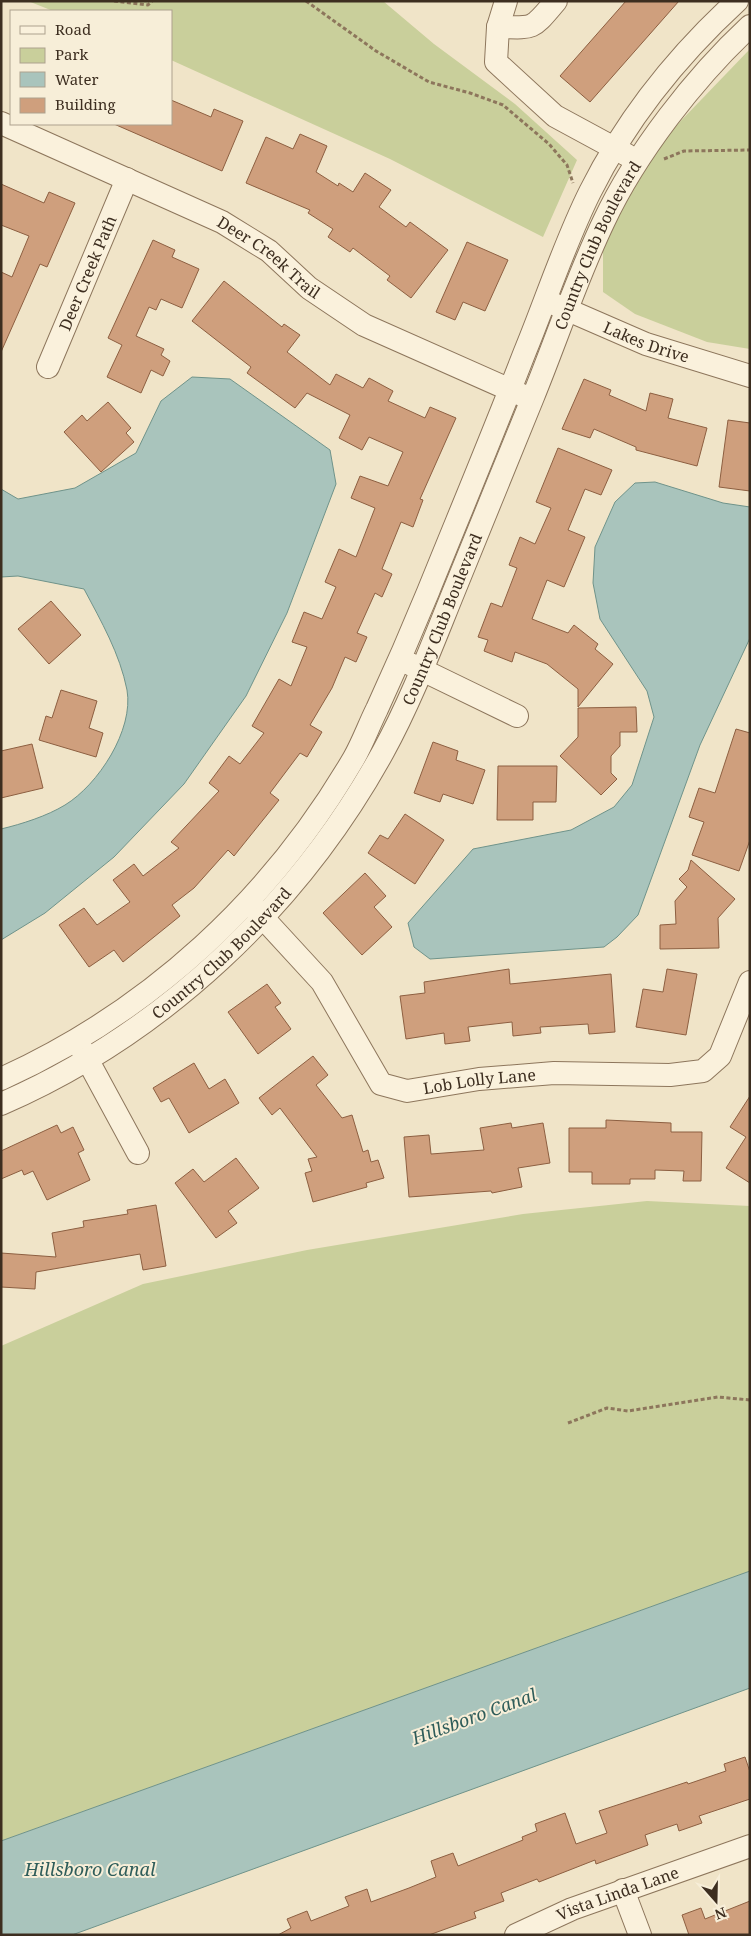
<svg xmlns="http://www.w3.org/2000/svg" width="751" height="1936" font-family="'Noto Serif',serif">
	<rect width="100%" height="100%" fill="#f0e4c8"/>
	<g fill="#c9cf9b">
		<path d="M28 1H383L434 44 515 104 577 160 543 237 390 159 171 60V11H53Z"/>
		<path d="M750 49V349L707 342 635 314 603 292V241L630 181 674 128Z"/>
		<path d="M647 1201 750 1206V1571L1 1841V1346L143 1284 307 1250 523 1214Z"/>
	</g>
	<g fill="#a9c4bc" stroke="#6f938a">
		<path d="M192 377 230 379 330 450 336 484 287 613 246 696 184 784 114 857 45 913 1 940V829C22 824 47 816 65 805 98 785 134 730 127 690 120 654 101 621 84 589L18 576 1 577V489L18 499 75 488 136 453 161 401Z"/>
		<path d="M655 482 723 503 750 507V638L700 745 638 915 617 937 604 947 430 959 414 947 408 923 473 849 571 830 614 807 632 785 654 717 647 691 600 619 593 583 595 547 615 502 635 483Z"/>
		<path d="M750 1571V1688L72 1935H1V1841Z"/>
	</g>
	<g fill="#cf9f7d" stroke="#8d5f41">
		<path d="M626 1H679L590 102 560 76Z"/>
		<path d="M171 100 211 117 214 109 243 121 222 171 114 124H171Z"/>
		<path d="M300 134 327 146 316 172 338 186 339 183 353 192 365 173 391 190 379 207 406 227 410 222 448 250 411 298 387 280 390 276 353 248 350 252 328 237 333 229 308 213 310 210 246 183 266 137 293 149Z"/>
		<path d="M1 184 44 203 49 192 75 203 47 267 40 264 1 352V272L12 277 29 236 1 225Z"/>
		<path d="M153 240 175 250 172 257 199 269 182 308 161 299 156 310 149 307 136 336 164 349 161 355 170 361 163 376 151 370 141 393 107 377 122 345 108 338Z"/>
		<path d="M467 242 508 260 485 311 463 302 455 320 436 312Z"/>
		<path d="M224 281 282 327 284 324 300 335 287 352 330 385 336 374 363 388 369 378 393 391 388 401 425 418 430 407 456 418 420 499 423 500 413 527 401 522 382 569 392 574 382 597 375 593 357 633 367 637 356 662 345 657 332 688 310 725 322 732 307 757 300 753 270 793 279 800 234 856 228 850 194 888 172 905 180 916 123 962 114 950 89 967 59 925 84 908 97 925 130 902 113 880 134 864 143 876 179 848 171 842 219 791 209 783 229 756 240 764 264 733 252 726 279 679 291 686 307 647 292 642 304 612 322 619 336 587 325 582 339 549 356 557 375 508 351 498 360 476 388 486 403 452 369 437 362 450 339 438 350 415 307 393 295 408 247 373 251 367 192 321Z"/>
		<path d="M584 379 611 390 609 395 646 411 650 393 673 399 668 418 707 428 697 466 636 450V447L594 429 590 438 562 429Z"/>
		<path d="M108 402 131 428 126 433 134 442 101 472 64 432 82 415 87 421Z"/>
		<path d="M728 420 750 423V491L719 487Z"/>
		<path d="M558 448 612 470 601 495 585 489 568 530 585 537 564 587 547 580 532 619 568 633 574 625 598 644 595 649 613 664 578 707V689L547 664 515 652 512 662 484 651 488 640 478 637 491 603 502 607 517 568 509 565 520 537 535 544 551 508 536 502Z"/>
		<path d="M51 601 81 635 49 664 18 629Z"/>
		<path d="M61 690 97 701 89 728 103 733 96 757 39 740 46 716 52 718Z"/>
		<path d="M636 707 637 732H620V746L611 756V773L617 779 601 795 560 756 578 737V708Z"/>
		<path d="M736 729 750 733V840L739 871 692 855 704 822 689 817 699 788 715 793Z"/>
		<path d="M433 742 458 751 456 760 485 770 473 804 443 794 440 802 414 793Z"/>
		<path d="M32 744 43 788 1 798V751Z"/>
		<path d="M498 766H557L556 802H533V820H497Z"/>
		<path d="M405 814 444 840 415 884 368 853 380 835 388 839Z"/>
		<path d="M691 860 735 899 718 918 719 948 660 949V925L676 924 675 901 687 887 679 879 688 870Z"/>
		<path d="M365 873 386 896 374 907 392 927 362 955 323 913Z"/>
		<path d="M509 969 510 984 611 974 615 1032 589 1034 588 1024 540 1027 541 1033 513 1036 512 1022 468 1027 470 1041 445 1044 444 1033 406 1039 400 996 425 993 424 982Z"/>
		<path d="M667 969 697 974 686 1035 636 1027 643 989 663 992Z"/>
		<path d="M267 984 281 1003 275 1007 291 1029 258 1054 228 1012Z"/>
		<path d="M313 1056 328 1075 316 1085 342 1118 352 1115 363 1152 368 1150 371 1162 378 1160 384 1178 366 1183 367 1187 313 1202 305 1173 312 1171 308 1159 317 1157 280 1108 272 1115 259 1098Z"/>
		<path d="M194 1063 209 1089 225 1079 239 1103 189 1133 169 1098 161 1102 153 1088Z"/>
		<path d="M750 1096V1183L726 1168 746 1137 730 1127Z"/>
		<path d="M606 1120 671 1123V1132H702L701 1181H683L684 1171 655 1170V1179H630V1184H592V1172H569V1128H606Z"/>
		<path d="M511 1123 512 1128 543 1123 550 1163 518 1168 522 1187 492 1193 491 1191 409 1197 404 1137 429 1135 431 1154 484 1150 480 1128Z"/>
		<path d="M57 1125 61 1133 73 1127 84 1150 78 1153 90 1180 47 1200 33 1171 24 1175 22 1170 1 1179V1151Z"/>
		<path d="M236 1158 259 1188 228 1211 237 1223 216 1238 175 1183 193 1169 204 1182Z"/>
		<path d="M156 1205 166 1266 143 1270 140 1254 36 1272 35 1289 1 1287V1253L56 1257 52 1233 84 1227 83 1221 128 1214 127 1210Z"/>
		<path d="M745 1757 750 1772V1799L699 1816 702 1823 679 1831 677 1824 645 1835 648 1845 596 1864 595 1860 539 1882 537 1879 501 1893 504 1901 474 1912 476 1918 429 1935H278L291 1928 287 1919 307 1911 311 1921 349 1906 345 1897 367 1889 371 1902 409 1888 436 1877 431 1861 453 1853 458 1866 523 1840 522 1837 537 1831 535 1824 565 1813 576 1844 607 1833 599 1811 687 1782 688 1784 726 1771 724 1764Z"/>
		<path d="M750 1901V1935H689L682 1915 701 1908 705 1919Z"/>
	</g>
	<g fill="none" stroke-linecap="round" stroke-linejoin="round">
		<g stroke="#8d765c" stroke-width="24">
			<g id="minor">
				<path d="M506 1 498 27 496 62 555 116 627 155"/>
				<path d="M498 27C536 28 531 30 556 1"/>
				<path id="s1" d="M1 123 222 222 269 251 309 288 364 325 524 396"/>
				<path id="s2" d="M554 304 646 344 750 376"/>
				<path id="s3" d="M48 367 127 179"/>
				<path d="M410 664 517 716"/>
				<path id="s4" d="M253 907 322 982 381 1084 407 1091 479 1079 554 1073 670 1075 703 1071 720 1056 750 982"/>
				<path d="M80 1046 138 1153"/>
				<path d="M1 1079C151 1011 272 899 354 758 363 742 369 725 377 709 395 670 412 631 428 592 460 513 493 434 524 354 546 301 564 244 590 192 627 118 676 57 737 1"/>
				<path id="s5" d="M1 1104C162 1034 298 906 383 752 411 701 432 645 454 591 480 526 507 462 533 397 557 338 577 277 604 221 636 153 695 77 750 26"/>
				<path d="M623 1890 640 1935"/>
				<path id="s6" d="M516 1935 572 1909 750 1846"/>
			</g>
		</g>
		<g stroke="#8d765c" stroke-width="3" stroke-dasharray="4 2.5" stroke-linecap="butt">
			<path d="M114 1 148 5 152 1"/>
			<path d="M306 1 376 51 429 82 470 93 503 105 549 144 567 165 573 183"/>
			<path d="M664 159 684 151 750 150"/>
			<path d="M568 1423 607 1408 628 1411 718 1397 750 1400"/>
		</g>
		<use href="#minor" stroke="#faf1dc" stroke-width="22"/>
	</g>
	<g text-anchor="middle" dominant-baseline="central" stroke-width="4" stroke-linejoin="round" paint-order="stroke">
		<g font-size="16" fill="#3d2e20" stroke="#f7eed8">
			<text stroke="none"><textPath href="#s5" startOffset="1079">Country Club Boulevard</textPath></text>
			<text stroke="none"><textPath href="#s1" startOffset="301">Deer Creek Trail</textPath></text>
			<text stroke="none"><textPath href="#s3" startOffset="102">Deer Creek Path</textPath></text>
			<text stroke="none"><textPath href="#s2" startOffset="100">Lakes Drive</textPath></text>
			<text stroke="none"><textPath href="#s5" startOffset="674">Country Club Boulevard</textPath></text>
			<text stroke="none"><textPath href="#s5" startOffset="269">Country Club Boulevard</textPath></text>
			<text stroke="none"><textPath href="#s4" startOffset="320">Lob Lolly Lane</textPath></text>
			<text stroke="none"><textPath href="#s6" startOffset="110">Vista Linda Lane</textPath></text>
		</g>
		<g font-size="18" font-style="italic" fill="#2f5d5a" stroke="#f7eed8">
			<text transform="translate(474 1716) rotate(-20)">Hillsboro Canal</text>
			<text x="90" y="1869">Hillsboro Canal</text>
		</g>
	</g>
	<rect width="751" height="1936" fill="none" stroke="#3d2e20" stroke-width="5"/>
	<rect x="10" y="10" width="162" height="115" fill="#f7eed8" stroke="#ada18e"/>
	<rect x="20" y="26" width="25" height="8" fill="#faf1dc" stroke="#ada18e"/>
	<text x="55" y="35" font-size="15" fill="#3d2e20">Road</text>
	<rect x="20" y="48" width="25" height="15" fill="#c9cf9b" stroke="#ada18e"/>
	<text x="55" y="60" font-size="15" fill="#3d2e20">Park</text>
	<rect x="20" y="72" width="25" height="15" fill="#a9c4bc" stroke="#ada18e"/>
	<text x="55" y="85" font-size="15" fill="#3d2e20">Water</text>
	<rect x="20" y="98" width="25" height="15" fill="#cf9f7d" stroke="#ada18e"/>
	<text x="55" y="110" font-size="15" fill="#3d2e20">Building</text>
	<g transform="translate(716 1901) rotate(160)" stroke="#f7eed8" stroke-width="4" paint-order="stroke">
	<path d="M0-4L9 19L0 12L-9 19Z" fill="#3d2e20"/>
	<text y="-8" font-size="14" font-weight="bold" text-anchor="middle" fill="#3d2e20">N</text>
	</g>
</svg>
